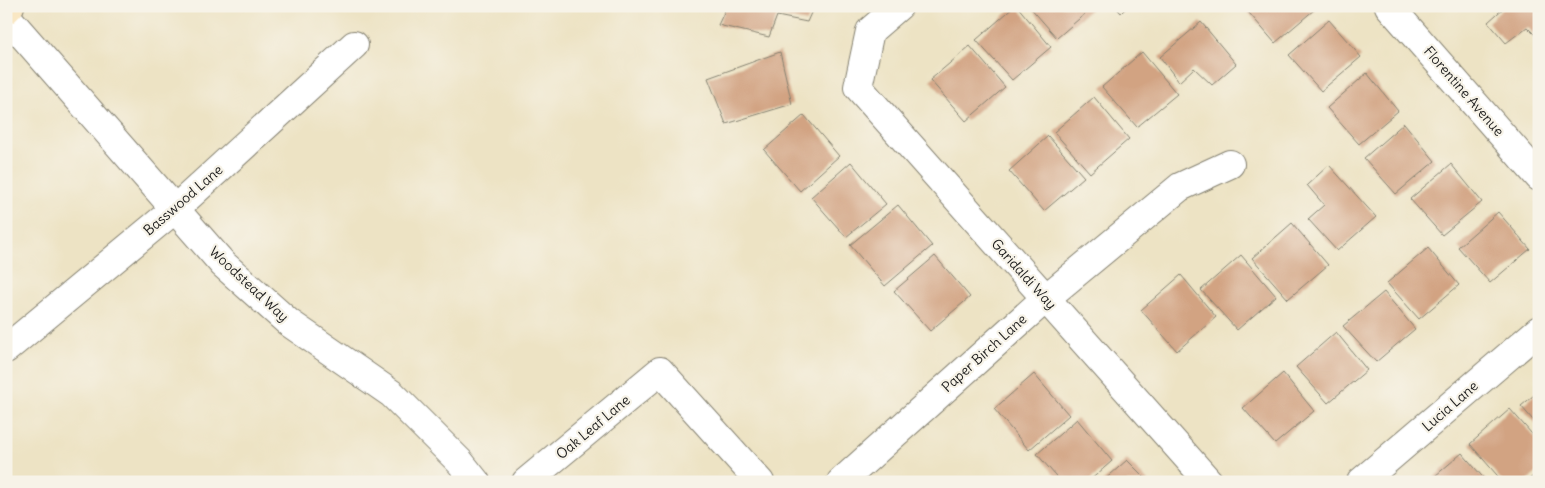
<svg xmlns="http://www.w3.org/2000/svg" width="1545" height="488" font-family="Delius,sans-serif">
	<rect width="100%" height="100%" fill="#f7f3e8"/>
	<filter id="ink" filterUnits="userSpaceOnUse"><feTurbulence type="fractalNoise" baseFrequency=".02" numOctaves="2"/><feDisplacementMap in="SourceGraphic" scale="10" xChannelSelector="R" yChannelSelector="G"/><feConvolveMatrix kernelMatrix="1 2 1 2 8 2 1 2 1" color-interpolation-filters="sRGB"/></filter>
	<filter id="wash" filterUnits="userSpaceOnUse"><feTurbulence type="fractalNoise" baseFrequency=".0096" numOctaves="4" result="noise"/><feDisplacementMap in="SourceGraphic" scale="20" xChannelSelector="R" yChannelSelector="G"/><feGaussianBlur stdDeviation="1.12" result="paint"/><feColorMatrix in="noise" values="0 0 0 0 0 0 0 0 0 0 0 0 0 0 0 0 0 1.4 0 .05"/><feComposite in="paint" operator="in"/></filter>
	<g filter="url(#wash)">
		<rect width="100%" height="100%" fill="#ede3c4"/>
		<g id="blocks">
			<g fill="#d2a382">
				<path d="M727 6H814L807 22 777 16 769 37 718 25Z"/>
				<path d="M1015 6H1017L1051 47 1012 80 976 40Z"/>
				<path d="M1029 6H1094L1057 38Z"/>
				<path d="M1115 6H1128L1121 13Z"/>
				<path d="M1243 6H1312L1315 9 1275 43Z"/>
				<path d="M1506 6H1539V39L1527 27 1506 43 1488 22Z"/>
				<path d="M1329 20 1361 57 1321 91 1289 55Z"/>
				<path d="M1201 22 1236 64 1212 85 1194 68 1179 82 1160 57Z"/>
				<path d="M970 46 1005 87 966 121 930 80Z"/>
				<path d="M780 52 792 104 726 124 708 78Z"/>
				<path d="M1142 52 1177 94 1137 127 1102 87Z"/>
				<path d="M1367 73 1398 111 1359 144 1327 108Z"/>
				<path d="M1094 97 1129 139 1090 173 1054 132Z"/>
				<path d="M804 115 839 156 800 191 764 150Z"/>
				<path d="M1404 123 1435 161 1396 194 1364 158Z"/>
				<path d="M1048 136 1084 177 1044 211 1009 171Z"/>
				<path d="M851 162 886 204 846 237 811 197Z"/>
				<path d="M1451 164 1482 202 1442 235 1410 199Z"/>
				<path d="M1329 165 1376 217 1337 251 1308 219 1324 205 1307 185Z"/>
				<path d="M898 205 932 246 885 286 850 245Z"/>
				<path d="M1498 212 1530 249 1490 283 1458 247Z"/>
				<path d="M1292 223 1328 265 1288 299 1252 258Z"/>
				<path d="M1428 248 1459 285 1419 319 1387 283Z"/>
				<path d="M1241 255 1276 296 1237 330 1201 290Z"/>
				<path d="M935 256 970 297 930 331 894 291Z"/>
				<path d="M1181 275 1216 317 1177 351 1141 310Z"/>
				<path d="M1384 292 1415 329 1376 362 1343 326Z"/>
				<path d="M1336 332 1367 370 1328 403 1296 367Z"/>
				<path d="M1283 373 1314 411 1275 444 1243 408Z"/>
				<path d="M1034 374 1069 415 1029 450 994 409Z"/>
				<path d="M1539 391V427L1521 406Z"/>
				<path d="M1510 409 1539 442V471L1526 482H1503L1470 444Z"/>
				<path d="M1077 419 1112 461 1088 482H1061L1037 454Z"/>
				<path d="M1462 453 1487 482H1428Z"/>
				<path d="M1127 460 1149 482H1102Z"/>
			</g>
		</g>
	</g>
	<g filter="url(#ink)">
		<use href="#blocks" fill-opacity="0" stroke="#848070" stroke-width="1"/>
		<g fill="none" stroke-linecap="round" stroke-linejoin="round">
			<g stroke="#848070" stroke-width="30">
				<g id="minor">
					<path d="M899 6 870 31 858 87 1209 482"/>
					<path d="M1389 6 1539 177"/>
					<path d="M6 16 223 264 288 322 392 394 460 462 476 482"/>
					<path d="M6 349 175 209 354 45"/>
					<path d="M526 482 660 371 760 482"/>
					<path d="M841 482 1046 298 1180 187 1230 164"/>
					<path d="M1361 482 1539 330"/>
				</g>
			</g>
			<g stroke="#848070" stroke-width="30">
				<path id="secondary" d="M6 10 10 6"/>
			</g>
			<use href="#minor" stroke="#fff" stroke-width="28"/>
			<use href="#secondary" stroke="#f9e7c3" stroke-width="28"/>
		</g>
	</g>
	<g text-anchor="middle" dominant-baseline="central" stroke-width="4.5" stroke-linejoin="round" paint-order="stroke">
		<g font-size="14" fill="#1c1c1c" stroke="#f7f3e8">
			<text transform="translate(1464 91) rotate(49)">Florentine Avenue</text>
			<text transform="translate(183 200) rotate(-41)">Basswood Lane</text>
			<text transform="translate(1024 274) rotate(48)">Garidaldi Way</text>
			<text transform="translate(249 284) rotate(43)">Woodstead Way</text>
			<text transform="translate(984 353) rotate(-42)">Paper Birch Lane</text>
			<text transform="translate(1450 406) rotate(-41)">Lucia Lane</text>
			<text transform="translate(593 427) rotate(-40)">Oak Leaf Lane</text>
		</g>
	</g>
	<rect width="1545" height="488" fill="none" stroke="#f7f3e8" stroke-width="25"/>
</svg>
